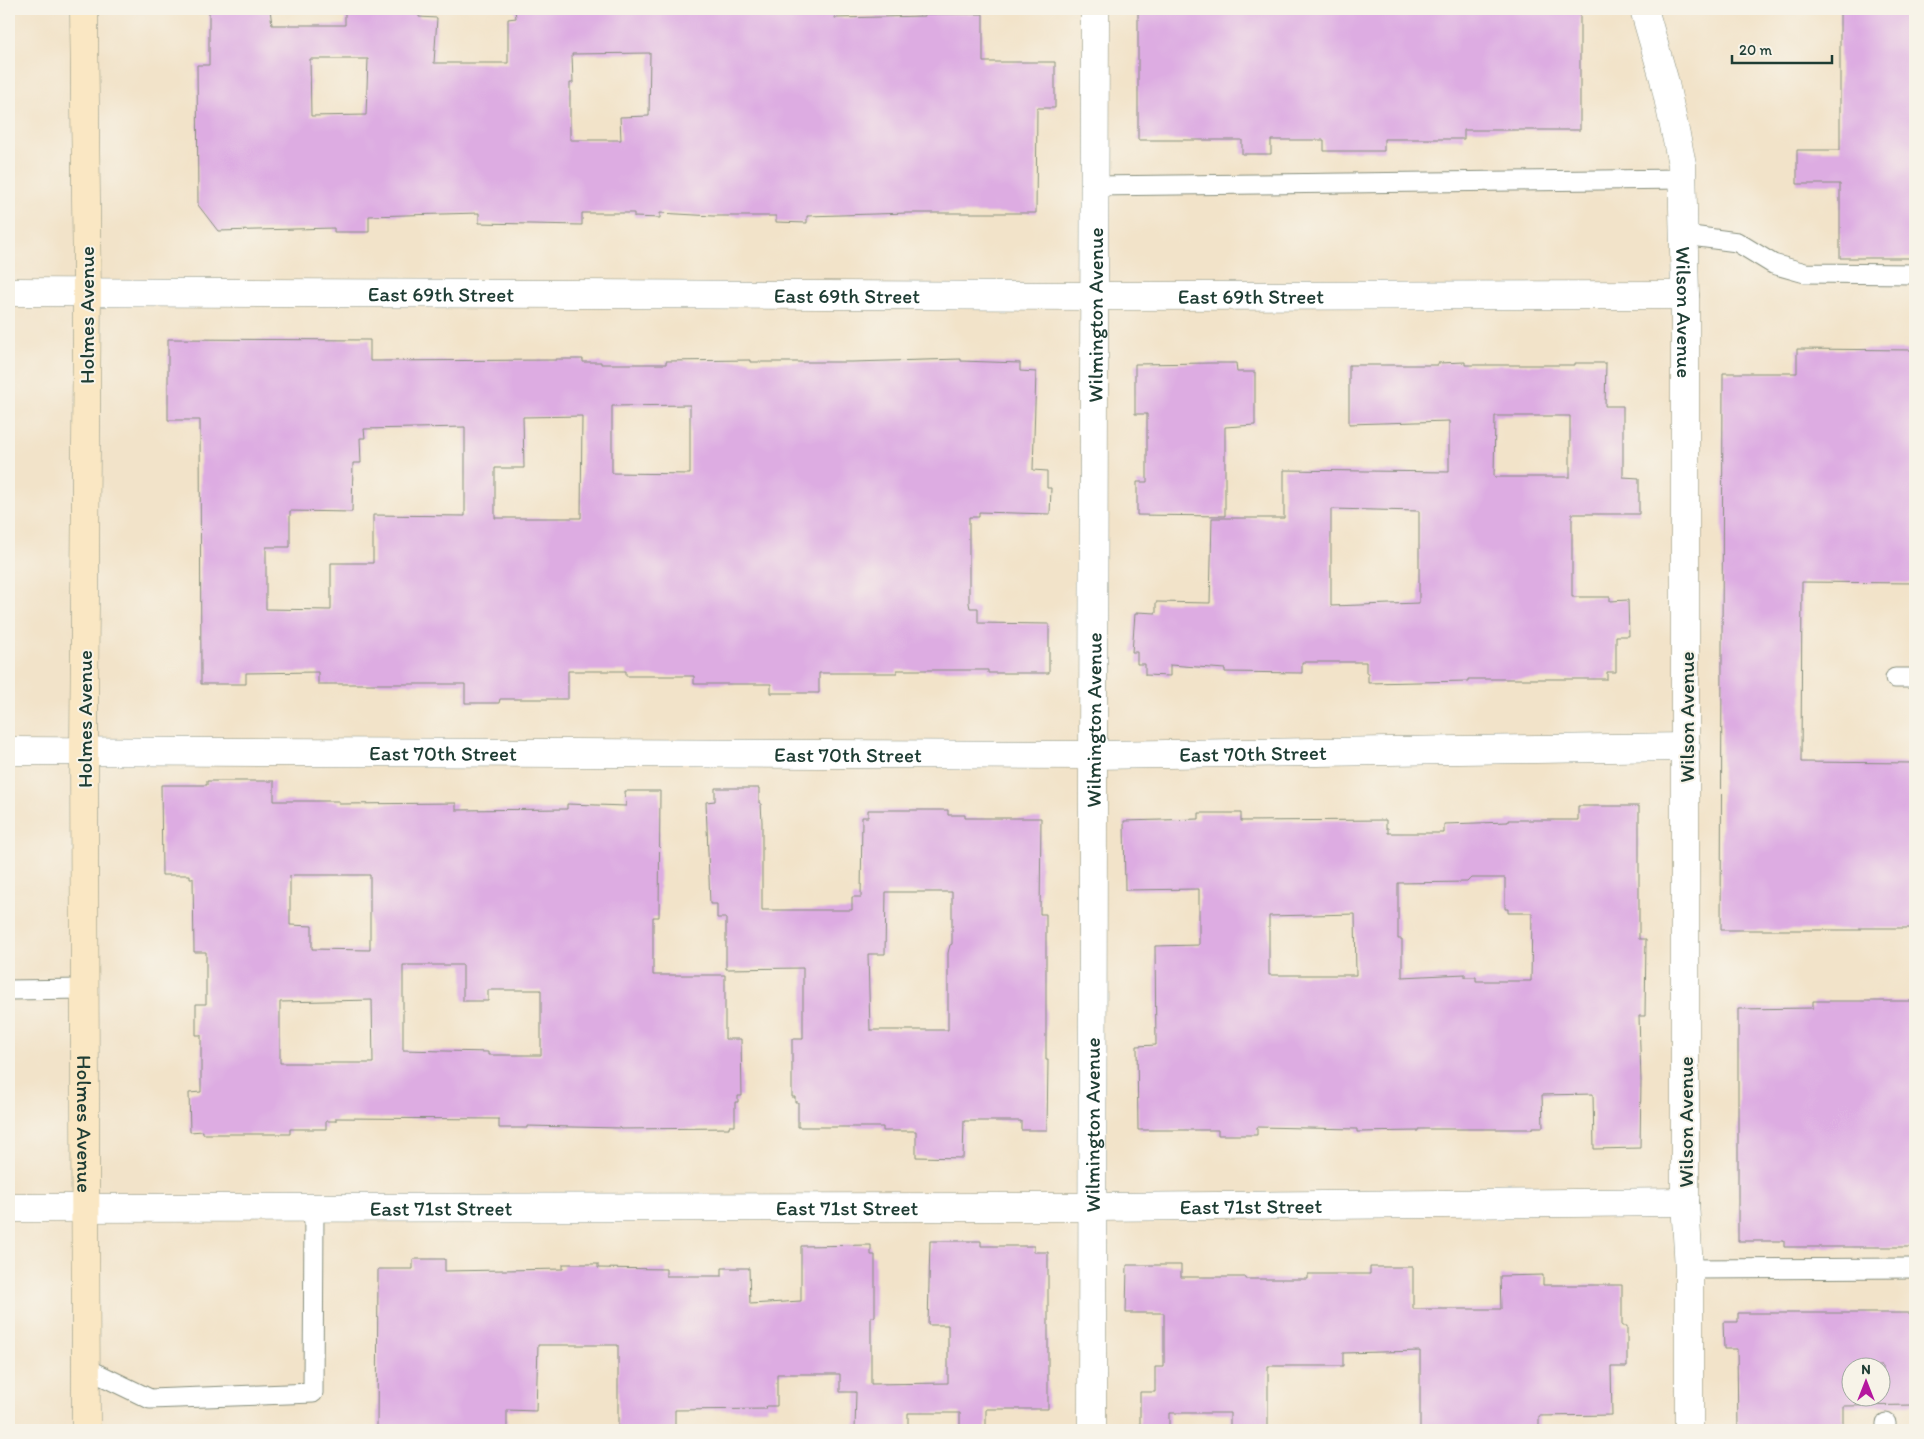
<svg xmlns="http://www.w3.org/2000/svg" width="1924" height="1439" font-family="Itim,sans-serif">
	<rect width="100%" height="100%" fill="#f7f3e8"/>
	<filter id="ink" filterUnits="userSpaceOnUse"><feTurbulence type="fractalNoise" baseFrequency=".02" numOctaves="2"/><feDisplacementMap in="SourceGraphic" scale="10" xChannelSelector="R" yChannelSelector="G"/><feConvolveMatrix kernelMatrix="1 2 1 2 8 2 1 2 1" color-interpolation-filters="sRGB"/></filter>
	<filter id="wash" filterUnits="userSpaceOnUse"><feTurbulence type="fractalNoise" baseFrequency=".0096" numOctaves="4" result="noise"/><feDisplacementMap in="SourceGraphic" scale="20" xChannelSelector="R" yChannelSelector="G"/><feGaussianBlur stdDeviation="1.12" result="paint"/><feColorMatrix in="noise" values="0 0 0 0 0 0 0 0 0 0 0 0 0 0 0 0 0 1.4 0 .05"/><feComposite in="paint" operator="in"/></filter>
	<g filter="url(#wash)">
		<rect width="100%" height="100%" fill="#f2e3c9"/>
		<g id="blocks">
			<g fill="#ddace2" fill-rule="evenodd">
				<path d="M209 9H270L272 25H345V11H419V17L437 18 434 63H508V19L516 18 515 9H835V18L925 16V14H983V62H1055V108H1037L1036 213H908L807 216V223L776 222V216H713L660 213V218L634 217V213H582V225L479 223V213L369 216V232H334V228L218 231 198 205 197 65H209ZM650 53 649 116 620 117 621 140H570V83H573L572 54ZM310 59H368L366 115 311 116Z"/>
				<path d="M1138 9H1580V130H1464V139H1384V151H1324V140H1271V154H1242V140H1138Z"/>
				<path d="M1840 9H1915V258H1840V184H1797V150H1840Z"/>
				<path d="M168 339 370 340V361L556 360V359H583V362H601V364H666V361L750 360V362H852L961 359V361L1020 363V371L1036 372 1033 470 1047 471V488H1051L1050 514 979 512V517H969V603L970 608H978V623L1049 624V673H988V670H897V673H819V693H771V684H694V676H626V671H568V699H500L499 703H465V684H318V672L246 673V684H201L200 420H168ZM690 405V474L612 473V406ZM582 416 581 518H495V468H524L523 417ZM465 427V516L373 515V563H331V610L266 609V547H290V511L352 512 353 463H361L360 438H365L364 429Z"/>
				<path d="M1797 349 1915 350V583L1802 582 1801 762 1915 763V928H1860V930H1721L1723 373H1797Z"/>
				<path d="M1465 362V365H1575V363H1606L1605 406H1623V477L1639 478V514H1572V597H1610V601L1628 600 1629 636H1616V672H1607V679H1468V681L1368 683V673H1366V662H1302V673L1225 672V669L1170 665V676L1145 675V664H1137V652H1132L1135 614H1137V612L1156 613V602L1210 603 1212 518H1284V470L1449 472V421L1349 424V365H1438V363ZM1495 416H1570V477H1494ZM1331 509 1419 511V603L1331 606Z"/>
				<path d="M1210 363H1236L1237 372H1255V425L1225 427V516L1137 515V482H1147V414H1135V364Z"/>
				<path d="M207 781H274V801H339V804L456 803V810L567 809V804L626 806 625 791H660L659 917H653V975H725V1039H741L742 1096H738V1102H735V1126H729V1128L620 1129V1128L527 1126V1128H499V1119L336 1118V1121H326V1129H290V1134H203V1131L190 1132 189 1093 201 1092V1035H196V1004H206V952H194L193 878H190V875H162L161 785H207ZM294 875H370V950L312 949V926L290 925V876ZM403 965H463V1001H488V990H541V1055H488V1052L403 1050ZM372 1000 373 1063H280V1002Z"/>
				<path d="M715 788H759V803H761L762 822V910H852V897H861L862 817H868V810H948V815H965V818H1041L1040 914H1046V1060H1048L1047 1130H1021V1121H964L963 1158 916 1157V1131H883V1127H798V1102H795V1097H792V1039H803V968L726 969V918H717V904H710L706 802 715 801ZM886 892H952V944L950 945 948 953V1030H870L868 954H885Z"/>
				<path d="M1578 806H1639V939H1646L1645 1016H1639L1641 1081 1640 1148 1594 1149 1593 1094 1542 1095 1543 1127H1532V1129H1418V1131L1357 1132V1129L1257 1127V1135H1218V1130H1138L1137 1046 1156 1045 1155 946 1199 945V889L1125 890 1124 821 1199 819V813H1241V821L1386 820V828H1388V833H1444V824L1508 822V820H1578ZM1471 878H1505V909H1508V913H1532L1531 981H1476V977H1465V974L1402 977V939H1398V883L1467 882ZM1355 914 1356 975H1269V916Z"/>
				<path d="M1813 1001H1915V1247H1784V1241H1738V1009L1813 1008Z"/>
				<path d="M930 1241H981V1246H1034V1252H1048V1409H986V1430H960V1413H908V1430H855L856 1392H840V1374H777V1406H766L767 1409 675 1410V1430H618V1345H538L536 1411 507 1410V1430H377L378 1269H413V1259H445V1271L563 1269V1264H598V1268L666 1269V1276H722V1268H749L750 1304 801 1301V1246L871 1245V1255H875V1317H871V1384L948 1383V1325H928Z"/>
				<path d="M1127 1265H1181V1277H1246V1279H1308V1274H1370V1267H1413V1309H1501L1500 1276 1543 1275V1285H1622V1326H1627V1367H1611L1612 1415 1539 1416V1430H1420V1351L1343 1353V1366H1268V1430H1230V1413H1169V1430H1140V1392H1155V1367H1164V1313H1126Z"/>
				<path d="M1738 1313H1915V1405L1843 1406V1430H1738L1737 1349H1724L1723 1322H1738ZM1852 1366H1882V1396H1852Z"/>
			</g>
		</g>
	</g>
	<g filter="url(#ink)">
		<use href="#blocks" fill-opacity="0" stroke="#88907e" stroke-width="1"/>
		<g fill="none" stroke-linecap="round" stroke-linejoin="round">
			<g stroke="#88907e" stroke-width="21">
				<g id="lane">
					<path d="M1095 186 1682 179"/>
					<path d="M1684 235 1737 242 1773 264 1805 273 1915 274"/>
					<path d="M1895 678H1915"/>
					<path d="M9 990 85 989"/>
					<path d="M1689 1269 1915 1268"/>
					<path d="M86 1368 150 1399 313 1393 314 1209"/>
					<path d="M1886 1423V1430"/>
				</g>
			</g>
			<g stroke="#88907e" stroke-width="29">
				<g id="street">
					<path id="s1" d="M1644 9 1664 79 1682 164 1685 295V1202L1689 1269V1430"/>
					<path id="s2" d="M9 292 1095 296 1685 295"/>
					<path id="s3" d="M9 751 1093 755 1686 747"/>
					<path id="s4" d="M9 1208 1091 1207 1685 1202"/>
					<path id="s5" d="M1092 1430C1090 956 1096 483 1095 9"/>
				</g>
			</g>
			<g stroke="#88907e" stroke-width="29">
				<g id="secondary">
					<path id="s6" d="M84 9 87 292 84 752 86 1430"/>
				</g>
			</g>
			<use href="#lane" stroke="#fff" stroke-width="19"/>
			<use href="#street" stroke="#fff" stroke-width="28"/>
			<use href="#secondary" stroke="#fae7c3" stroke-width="28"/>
		</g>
	</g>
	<g text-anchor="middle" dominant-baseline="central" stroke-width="4" stroke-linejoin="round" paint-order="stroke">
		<g font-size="21" fill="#1f3d34" stroke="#f7f3e8">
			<text stroke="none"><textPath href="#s2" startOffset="432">East 69th Street</textPath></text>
			<text stroke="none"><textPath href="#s2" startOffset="838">East 69th Street</textPath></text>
			<text stroke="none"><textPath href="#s2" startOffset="1242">East 69th Street</textPath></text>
			<text stroke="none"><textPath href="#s1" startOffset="308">Wilson Avenue</textPath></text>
			<text transform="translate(86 315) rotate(-90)">Holmes Avenue</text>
			<text stroke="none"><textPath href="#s5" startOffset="1115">Wilmington Avenue</textPath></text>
			<text transform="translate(1686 717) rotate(-90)">Wilson Avenue</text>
			<text transform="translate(84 719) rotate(-90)">Holmes Avenue</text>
			<text stroke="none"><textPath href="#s5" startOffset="710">Wilmington Avenue</textPath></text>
			<text stroke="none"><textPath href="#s3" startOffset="434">East 70th Street</textPath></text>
			<text stroke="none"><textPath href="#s3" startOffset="1244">East 70th Street</textPath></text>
			<text stroke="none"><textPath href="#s3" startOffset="839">East 70th Street</textPath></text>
			<text transform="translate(1685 1122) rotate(-90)">Wilson Avenue</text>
			<text stroke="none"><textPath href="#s6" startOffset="1115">Holmes Avenue</textPath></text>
			<text stroke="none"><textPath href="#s5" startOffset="305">Wilmington Avenue</textPath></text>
			<text stroke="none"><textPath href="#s4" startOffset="1242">East 71st Street</textPath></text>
			<text stroke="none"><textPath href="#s4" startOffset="838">East 71st Street</textPath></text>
			<text stroke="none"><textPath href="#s4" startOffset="432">East 71st Street</textPath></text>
		</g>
	</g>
	<rect width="1924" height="1439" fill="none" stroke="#f7f3e8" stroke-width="30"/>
	<g transform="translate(1866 1382)"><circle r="24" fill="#f7f3e8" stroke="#a1aaa0"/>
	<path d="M0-4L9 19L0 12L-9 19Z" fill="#b5179e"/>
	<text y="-8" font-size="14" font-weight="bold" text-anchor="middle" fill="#1f3d34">N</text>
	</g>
	<path d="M1732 55v8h100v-8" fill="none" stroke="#1f3d34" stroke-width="2.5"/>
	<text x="1739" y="55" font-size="15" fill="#1f3d34" stroke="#f7f3e8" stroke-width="4" paint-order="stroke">20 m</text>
</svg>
